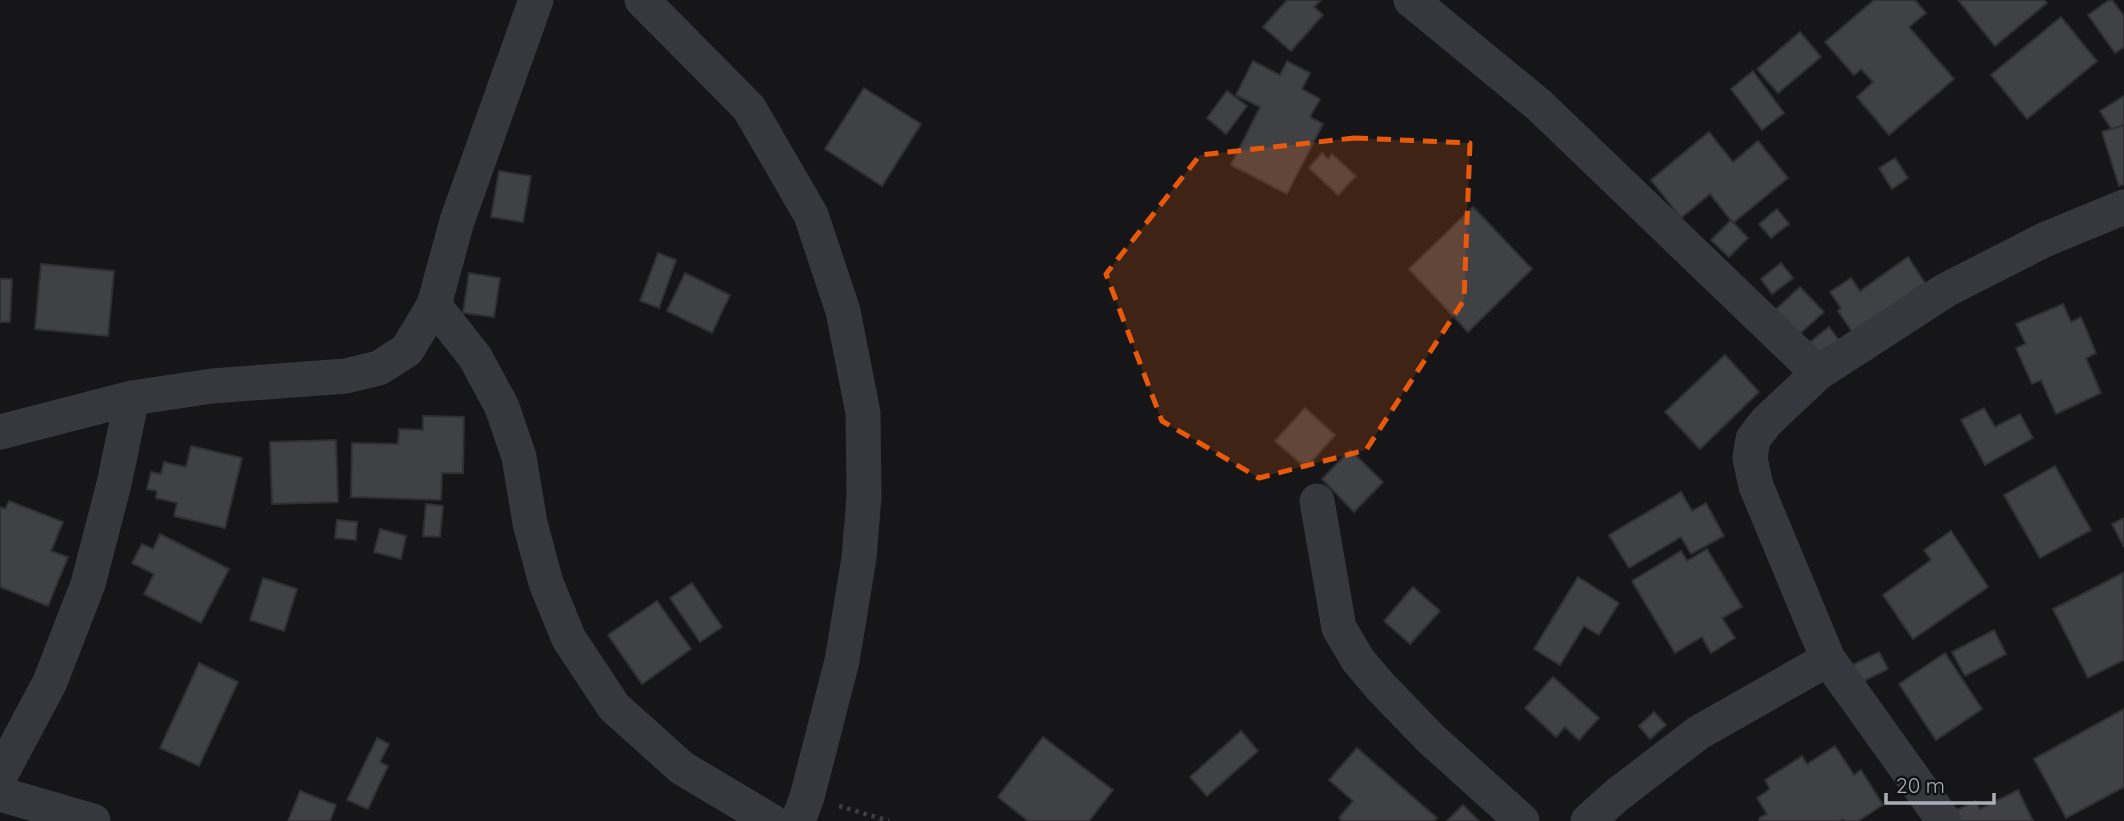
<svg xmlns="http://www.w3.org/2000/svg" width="2124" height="821" font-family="Quicksand,sans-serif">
	<rect width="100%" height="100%" fill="#161618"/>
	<g fill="#404145" stroke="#303034" stroke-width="2">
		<path d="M1287 0H1321L1314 7 1323 15 1291 51 1263 27Z"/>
		<path d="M1874 0H1915L1926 13 1909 27 1954 79 1889 135 1857 97 1873 82 1861 69 1854 75 1825 42Z"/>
		<path d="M1958 0H2044L2047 3 1995 46Z"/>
		<path d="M2109 0H2112L2124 16V47L2115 53 2088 15Z"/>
		<path d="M2061 17 2097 61 2027 119 1991 75Z"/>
		<path d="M1800 32 1821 57 1778 93 1757 69Z"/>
		<path d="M1253 61 1280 75 1287 61 1310 73 1302 89 1320 99 1310 117 1323 124 1287 194 1231 165 1260 107 1236 95Z"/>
		<path d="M1753 71 1784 113 1762 130 1731 89Z"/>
		<path d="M864 88 921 124 882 186 825 149Z"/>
		<path d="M1227 91 1247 106 1226 134 1207 118Z"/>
		<path d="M2124 96V129L2115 135 2100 111Z"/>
		<path d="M2124 125V184L2119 186 2102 132Z"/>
		<path d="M1709 132 1733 162 1758 141 1788 178 1733 223 1710 194 1681 218 1651 180Z"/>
		<path d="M1322 153 1328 159 1332 154 1356 176 1338 195 1309 168Z"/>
		<path d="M1895 158 1908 178 1892 189 1879 168Z"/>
		<path d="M499 171 531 176 523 222 491 217Z"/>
		<path d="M1473 207 1532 269 1468 332 1409 269Z"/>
		<path d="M1777 209 1789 224 1771 238 1759 224Z"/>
		<path d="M1731 220 1748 238 1729 257 1711 240Z"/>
		<path d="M658 253 676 260 659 308 640 301Z"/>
		<path d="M1908 257 1925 283 1853 333 1838 311 1841 308 1830 292 1851 278 1860 291Z"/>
		<path d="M1781 263 1793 278 1772 294 1761 279Z"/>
		<path d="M41 264 114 271 108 336 35 329Z"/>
		<path d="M469 273 500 278 494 317 463 313Z"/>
		<path d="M685 273 730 295 712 333 667 311Z"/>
		<path d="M0 279H12L10 322H0Z"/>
		<path d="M1800 287 1824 312 1795 338 1772 313Z"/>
		<path d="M2063 304 2071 322 2081 317 2096 353 2086 358 2101 393 2056 414 2041 380 2032 384 2016 348 2026 344 2016 324Z"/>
		<path d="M1829 327 1844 347 1819 367 1804 347Z"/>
		<path d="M1725 355 1759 392 1700 449 1665 412Z"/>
		<path d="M1305 408 1335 435 1306 468 1275 441Z"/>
		<path d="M1984 408 1995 427 2020 414 2033 438 1985 465 1961 420Z"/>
		<path d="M423 416 464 417 463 473H442L441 500 351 497 352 443 398 444 399 429 423 430Z"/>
		<path d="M336 440 338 502 272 504 270 442Z"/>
		<path d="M191 446 242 458 225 528 174 516 177 503 156 498 157 491 147 489 151 472 161 474 164 462 186 467Z"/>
		<path d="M1350 450 1383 482 1354 512 1322 479Z"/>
		<path d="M2055 466 2091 530 2040 558 2004 495Z"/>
		<path d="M1681 492 1692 511 1706 503 1724 536 1691 554 1681 537 1629 568 1609 535Z"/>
		<path d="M9 501 63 522 51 551 68 557 48 606 0 587V507L5 509Z"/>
		<path d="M426 504 443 506 440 537 423 536Z"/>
		<path d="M2124 518V547L2112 524Z"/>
		<path d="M337 520 357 522 356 540 335 538Z"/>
		<path d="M380 529 406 536 401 559 374 552Z"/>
		<path d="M1951 531 1988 587 1913 639 1883 595 1931 560 1924 550Z"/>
		<path d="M160 534 229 569 201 623 144 594 154 574 132 563 142 544 153 549Z"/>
		<path d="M1707 549 1742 607 1722 618 1735 638 1711 653 1702 637 1675 653 1632 581 1681 551 1687 561Z"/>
		<path d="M2123 573 2124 660 2088 678 2053 609Z"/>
		<path d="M1578 577 1619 603 1599 635 1584 626 1560 665 1534 649Z"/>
		<path d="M263 578 297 589 284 631 250 620Z"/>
		<path d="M692 583 722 627 700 642 670 598Z"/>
		<path d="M1413 587 1440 611 1410 644 1384 621Z"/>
		<path d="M657 601 691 649 642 684 608 635Z"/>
		<path d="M1994 630 2006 654 1965 676 1952 652Z"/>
		<path d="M1879 652 1888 669 1860 683 1852 665Z"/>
		<path d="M1945 653 1982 709 1936 740 1899 684Z"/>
		<path d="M199 663 238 682 199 766 160 748Z"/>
		<path d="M1553 677 1599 718 1579 740 1565 727 1556 737 1525 708Z"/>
		<path d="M2124 709V787L2066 818 2034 759Z"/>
		<path d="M1654 712 1666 725 1650 739 1639 726Z"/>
		<path d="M1241 731 1258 751 1207 796 1190 777Z"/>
		<path d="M1043 737 1113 790 1089 821H1028L998 797Z"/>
		<path d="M377 738 389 744 380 762 388 766 368 809 347 800Z"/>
		<path d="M1835 746 1854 775 1861 770 1883 805 1858 821H1844L1843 819 1839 821H1760L1759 818 1767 814 1757 798 1770 789 1765 780 1802 756 1807 764Z"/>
		<path d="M1357 748 1437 818 1434 821H1342L1339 818 1353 801 1329 780Z"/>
		<path d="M2018 790 2033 821H1955L1951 813 1975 801 1980 809Z"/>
		<path d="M300 791 336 805 330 821H288Z"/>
		<path d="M1463 805 1479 821H1447Z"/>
	</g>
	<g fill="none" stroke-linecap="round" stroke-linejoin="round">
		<path stroke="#3d3f44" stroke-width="4.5" stroke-dasharray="3.5 5" stroke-linecap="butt" d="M839 806 889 821"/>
		<g stroke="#37383d" stroke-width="35">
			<path d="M642 0 749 108 811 215 843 311 863 413 864 497 859 558 842 661 807 797 798 821"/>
			<path d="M1411 0 1539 105 1818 373"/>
			<path d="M434 305 475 357 502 407 519 457 530 523 546 583 569 639 614 707 682 768 771 821"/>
			<path d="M0 432 132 398 212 386 346 376 379 368 407 350 434 305 457 221 536 0"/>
			<path d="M1317 501 1339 628 1358 660 1379 685 1430 738 1522 821"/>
			<path d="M0 776 50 682 88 584 114 484 132 398"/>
			<path d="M0 794 93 821"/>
			<path d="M1588 821 1617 795 1698 733 1828 659"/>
			<path d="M1944 821 1828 659 1756 486 1750 458 1753 439 1766 422 1818 373 1946 290 2044 240 2124 207"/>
		</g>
	</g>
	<path fill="#e8590c" fill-opacity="0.2" stroke="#e8590c" stroke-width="5" stroke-dasharray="14 9" stroke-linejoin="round" d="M1354 138 1470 143 1464 300 1366 450 1259 478 1162 421 1106 274 1200 155Z"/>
	<path d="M1886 793v10h108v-10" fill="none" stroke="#a8adb8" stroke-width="3.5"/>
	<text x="1896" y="793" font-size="21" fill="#a8adb8" stroke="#111113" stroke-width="5" paint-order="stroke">20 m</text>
</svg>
